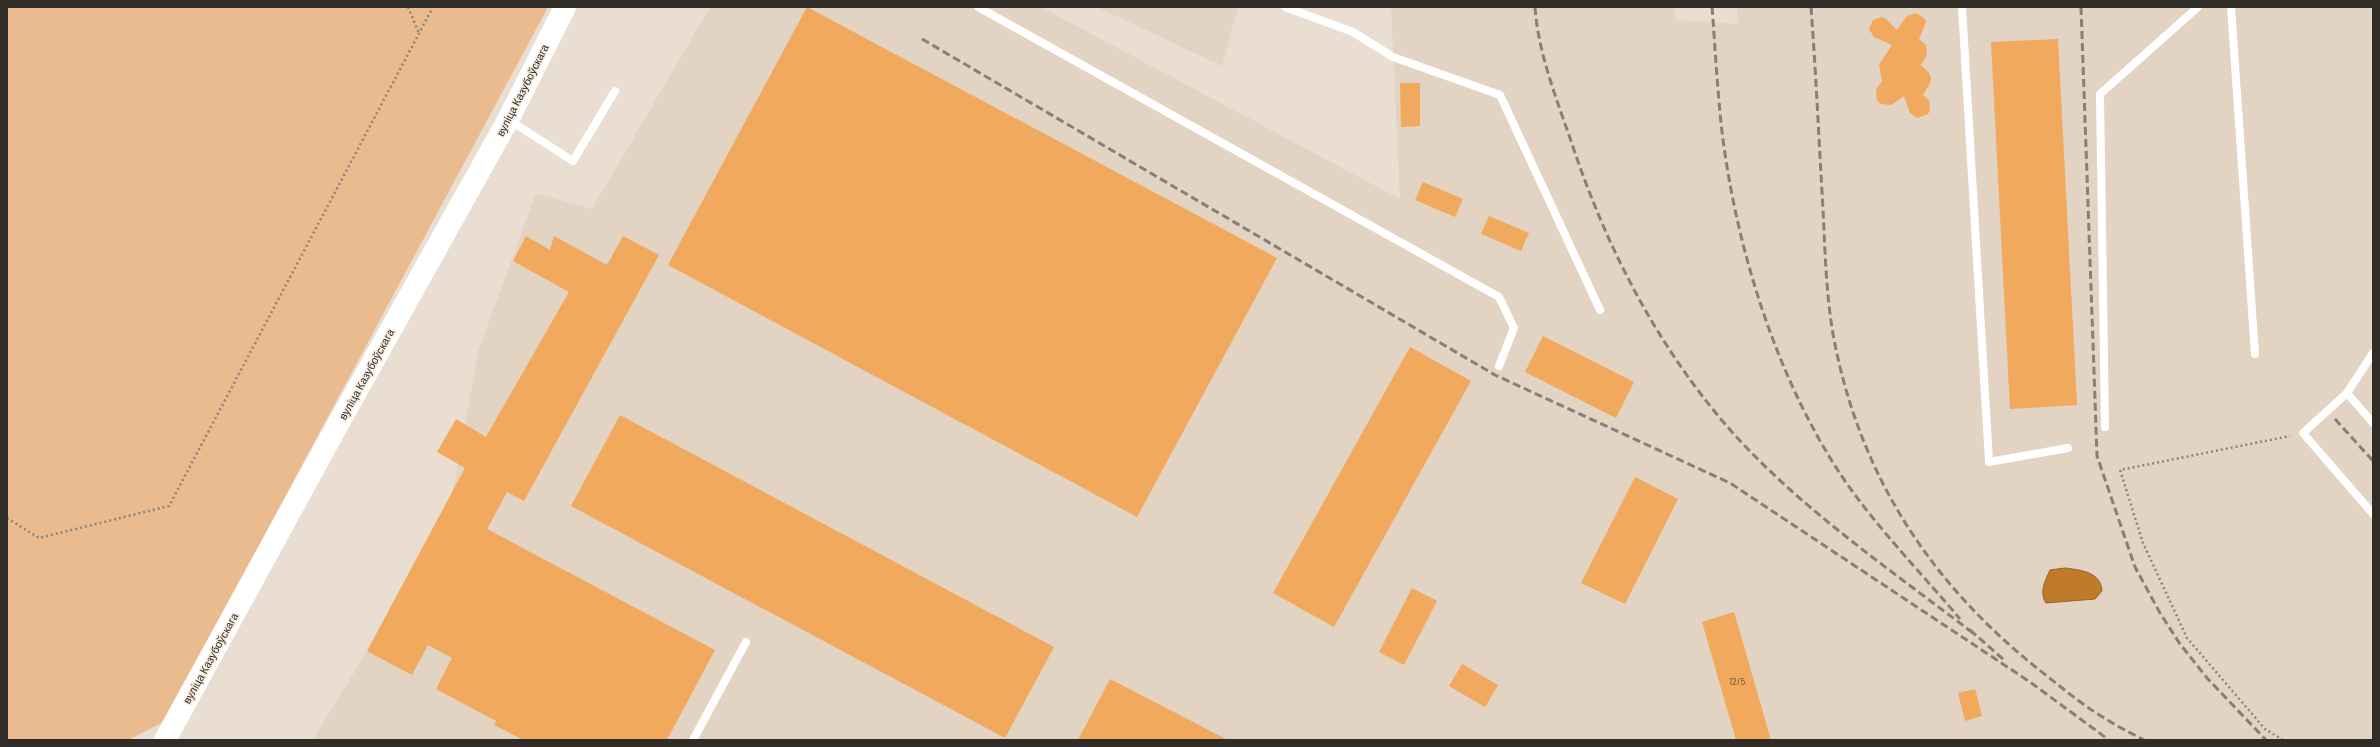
<svg xmlns="http://www.w3.org/2000/svg" width="2380" height="747" font-family="Barlow,sans-serif">
	<rect width="100%" height="100%" fill="#eaded3"/>
	<g fill="#e3d3c2">
		<path d="M710 7H1041L1400 199 1391 7H1675L1676 20 1738 24 1737 7H2373V740H313L367 651 453 491 478 352 536 193 592 209Z"/>
		<path d="M1097 7H1238L1222 66Z"/>
	</g>
	<path fill="#e9bb8e" d="M7 7H548L164 722 128 740H7Z"/>
	<path fill="#bf7b2a" stroke="#946329" d="M2065 568C2081 570 2101 572 2102 591L2095 599 2046 603C2039 592 2045 581 2050 570Z"/>
	<g fill="#f0a95d">
		<path d="M807 7 1277 258 1137 517 668 265Z"/>
		<path d="M1916 13 1924 18 1926 22 1919 39 1926 45 1927 54 1921 65 1929 73 1931 78 1930 83 1923 95 1929 100 1930 110 1928 114 1918 118 1910 113 1904 96 1891 105 1881 104 1877 100 1876 90 1882 81 1879 65 1892 45 1874 37 1869 29 1873 20 1882 17 1886 19 1897 30 1907 16Z"/>
		<path d="M2058 39 2077 405 2010 409 1991 42Z"/>
		<path d="M1400 83H1420V126L1401 127Z"/>
		<path d="M1423 182 1463 199 1455 217 1415 200Z"/>
		<path d="M1489 216 1529 233 1521 251 1481 234Z"/>
		<path d="M526 236 550 250 554 236 607 265 623 236 659 255 524 501 507 492 487 529 715 650 667 740H523L494 725 496 721 436 689 452 658 428 645 412 675 367 651 465 468 437 452 456 419 486 437 569 292 513 261Z"/>
		<path d="M1543 336 1634 382 1616 418 1525 372Z"/>
		<path d="M1410 347 1471 381 1334 627 1273 593Z"/>
		<path d="M620 415 1054 647 1005 738 571 506Z"/>
		<path d="M1635 477 1678 499 1625 604 1581 583Z"/>
		<path d="M1412 588 1437 601 1404 665 1379 652Z"/>
		<path d="M1734 612 1771 740H1736L1702 622Z"/>
		<path d="M1462 664 1498 685 1485 707 1449 686Z"/>
		<path d="M1110 679 1228 740H1078Z"/>
		<path d="M1975 689 1982 716 1965 721 1958 693Z"/>
	</g>
	<g fill="none" stroke-linecap="round" stroke-linejoin="round">
		<g stroke="#8b837c" stroke-width="2.5" stroke-dasharray="2 3" stroke-linecap="butt">
			<path d="M408 7 419 33"/>
			<path d="M7 518 39 538 169 506 433 7"/>
			<path d="M2283 740 2265 729 2187 638 2143 543 2120 470 2290 436"/>
		</g>
		<g stroke="#fff" stroke-width="8">
			<path d="M978 7 1499 297 1514 328 1499 366"/>
			<path d="M1285 7 1353 32 1393 57 1500 95 1600 310"/>
			<path d="M1962 7 1989 462 2068 448"/>
			<path d="M2231 7 2255 354"/>
			<path d="M509 120 573 161 615 91"/>
			<path d="M2373 353 2347 393 2373 423"/>
			<path d="M2347 393 2303 433 2373 514"/>
			<path d="M2105 427 2100 94 2198 7"/>
			<path d="M693 740 746 642"/>
		</g>
		<path stroke="#fff" stroke-width="22" d="M165 740 337 426 508 120 565 7"/>
		<g stroke="#877f78" stroke-width="3" stroke-dasharray="8 4" stroke-linecap="butt">
			<path d="M1535 7C1538 53 1557 100 1572 144 1606 246 1655 342 1725 424 1795 505 1888 568 1973 633"/>
			<path d="M1712 7C1715 45 1717 84 1721 123 1734 240 1773 369 1837 469 1872 523 1919 570 1960 619"/>
			<path d="M1811 7C1816 74 1819 142 1823 209 1825 250 1826 293 1833 334 1859 477 1933 588 2047 676 2066 691 2085 707 2106 719 2118 727 2131 733 2144 740"/>
			<path d="M2081 7 2097 456 2135 567 2160 613 2180 644 2207 678 2266 740"/>
			<path d="M922 39 1495 375 1730 483 2030 682 2109 740"/>
			<path d="M2335 419 2373 461"/>
			<path d="M1970 630 2003 659"/>
		</g>
	</g>
	<g text-anchor="middle" dominant-baseline="central" stroke-width="3" stroke-linejoin="round" paint-order="stroke">
		<g font-size="9" fill="#604b34">
			<text x="1737" y="681">12/5</text>
		</g>
		<g font-size="11" fill="#302c27" stroke="#f7ebe0">
			<text transform="translate(522 90) rotate(-63)">вуліца Казубоўскага</text>
			<text transform="translate(366 374) rotate(-61)">вуліца Казубоўскага</text>
			<text transform="translate(210 658) rotate(-61)">вуліца Казубоўскага</text>
		</g>
	</g>
	<rect width="2380" height="747" fill="none" stroke="#302c27" stroke-width="16"/>
</svg>
